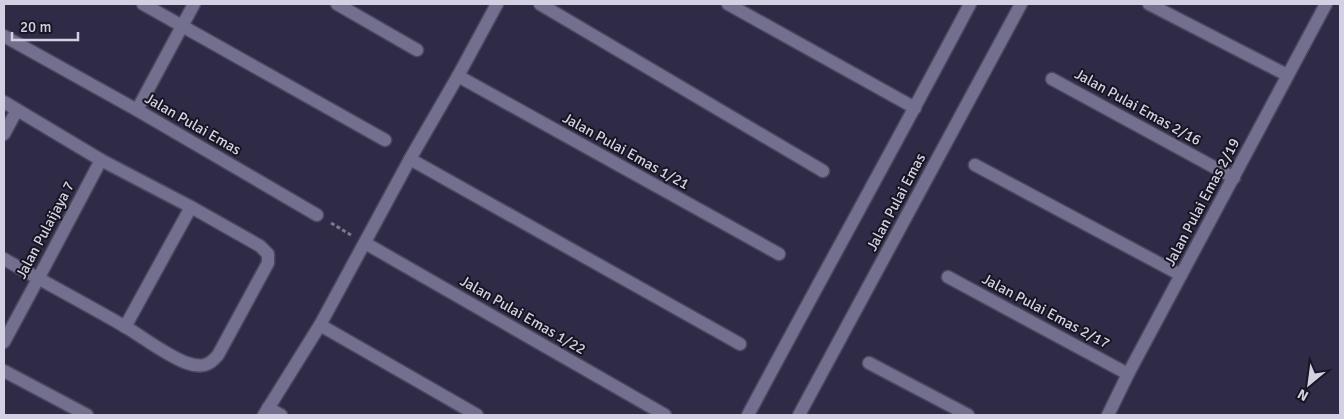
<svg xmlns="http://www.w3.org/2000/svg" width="1344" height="419" font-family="Signika,sans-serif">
	<rect width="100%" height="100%" fill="#2f2b46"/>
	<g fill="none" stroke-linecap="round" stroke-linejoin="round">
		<g stroke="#4c475f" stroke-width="15">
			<g id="lane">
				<path d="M143 4 385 140"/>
				<path d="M540 4 823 171"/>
				<path d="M1149 4 1287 75"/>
				<path d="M137 110 194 4"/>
				<path d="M4 134 17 110"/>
				<path d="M410 159 740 344"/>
				<path d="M975 165 1181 275"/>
				<path d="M320 325 477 415"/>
				<path d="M125 327 191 207"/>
				<path d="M869 363 968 415"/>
				<path d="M4 371 87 415"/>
			</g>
		</g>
		<g stroke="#4c475f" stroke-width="15">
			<g id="street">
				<path d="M337 4 417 50"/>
				<path d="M728 4 915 108"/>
				<path d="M4 36 137 110 317 215"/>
				<path d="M458 76 779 254"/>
				<path d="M1052 79 1234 178"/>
				<path d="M4 102 101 160 191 207 260 246 268 254V263L218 355C209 366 201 368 187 363 167 356 143 337 124 326 84 303 44 282 4 259"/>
				<path d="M365 243 665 415"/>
				<path d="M948 277 1128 374"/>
				<path d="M4 342 38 279 101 160"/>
				<path d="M268 408 281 415"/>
				<path d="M264 415 320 325 410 159 458 76 497 4"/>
				<path d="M1108 415 1128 374 1326 4"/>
			</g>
		</g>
		<g stroke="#4c475f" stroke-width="15">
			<g id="secondary">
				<path d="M748 415C821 278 897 142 970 4"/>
				<path d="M799 415 1021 4"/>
			</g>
		</g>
		<path stroke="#7a778e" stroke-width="3" stroke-dasharray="4 2.5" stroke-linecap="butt" d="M331 223 351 235"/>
		<use href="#lane" stroke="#736f8f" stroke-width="12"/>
		<use href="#street" stroke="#736f8f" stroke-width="12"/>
		<use href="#secondary" stroke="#736f8f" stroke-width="12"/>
	</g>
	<g text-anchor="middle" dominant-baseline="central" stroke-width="4" stroke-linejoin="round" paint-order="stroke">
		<g font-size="15" fill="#d2d0e2" stroke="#171522">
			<text transform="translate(1138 107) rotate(29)">Jalan Pulai Emas 2/16</text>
			<text transform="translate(193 124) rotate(30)">Jalan Pulai Emas</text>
			<text transform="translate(626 151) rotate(29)">Jalan Pulai Emas 1/21</text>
			<text transform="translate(896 202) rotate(-62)">Jalan Pulai Emas</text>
			<text transform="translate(1202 202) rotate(-62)">Jalan Pulai Emas 2/19</text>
			<text transform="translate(45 230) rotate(-62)">Jalan Pulaijaya 7</text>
			<text transform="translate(1046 311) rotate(28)">Jalan Pulai Emas 2/17</text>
			<text transform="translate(523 315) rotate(30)">Jalan Pulai Emas 1/22</text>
		</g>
	</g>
	<rect width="1344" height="419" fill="none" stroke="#d2d0e2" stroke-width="10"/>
	<g transform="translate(1309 384) rotate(209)" stroke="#171522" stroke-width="4" paint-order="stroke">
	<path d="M0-4L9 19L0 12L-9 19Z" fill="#d2d0e2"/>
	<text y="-8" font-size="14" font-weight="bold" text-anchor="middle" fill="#d2d0e2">N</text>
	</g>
	<path d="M12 32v8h66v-8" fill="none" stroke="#d2d0e2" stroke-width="2.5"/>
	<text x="20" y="32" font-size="15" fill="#d2d0e2" stroke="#171522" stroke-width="4" paint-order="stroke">20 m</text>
</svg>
